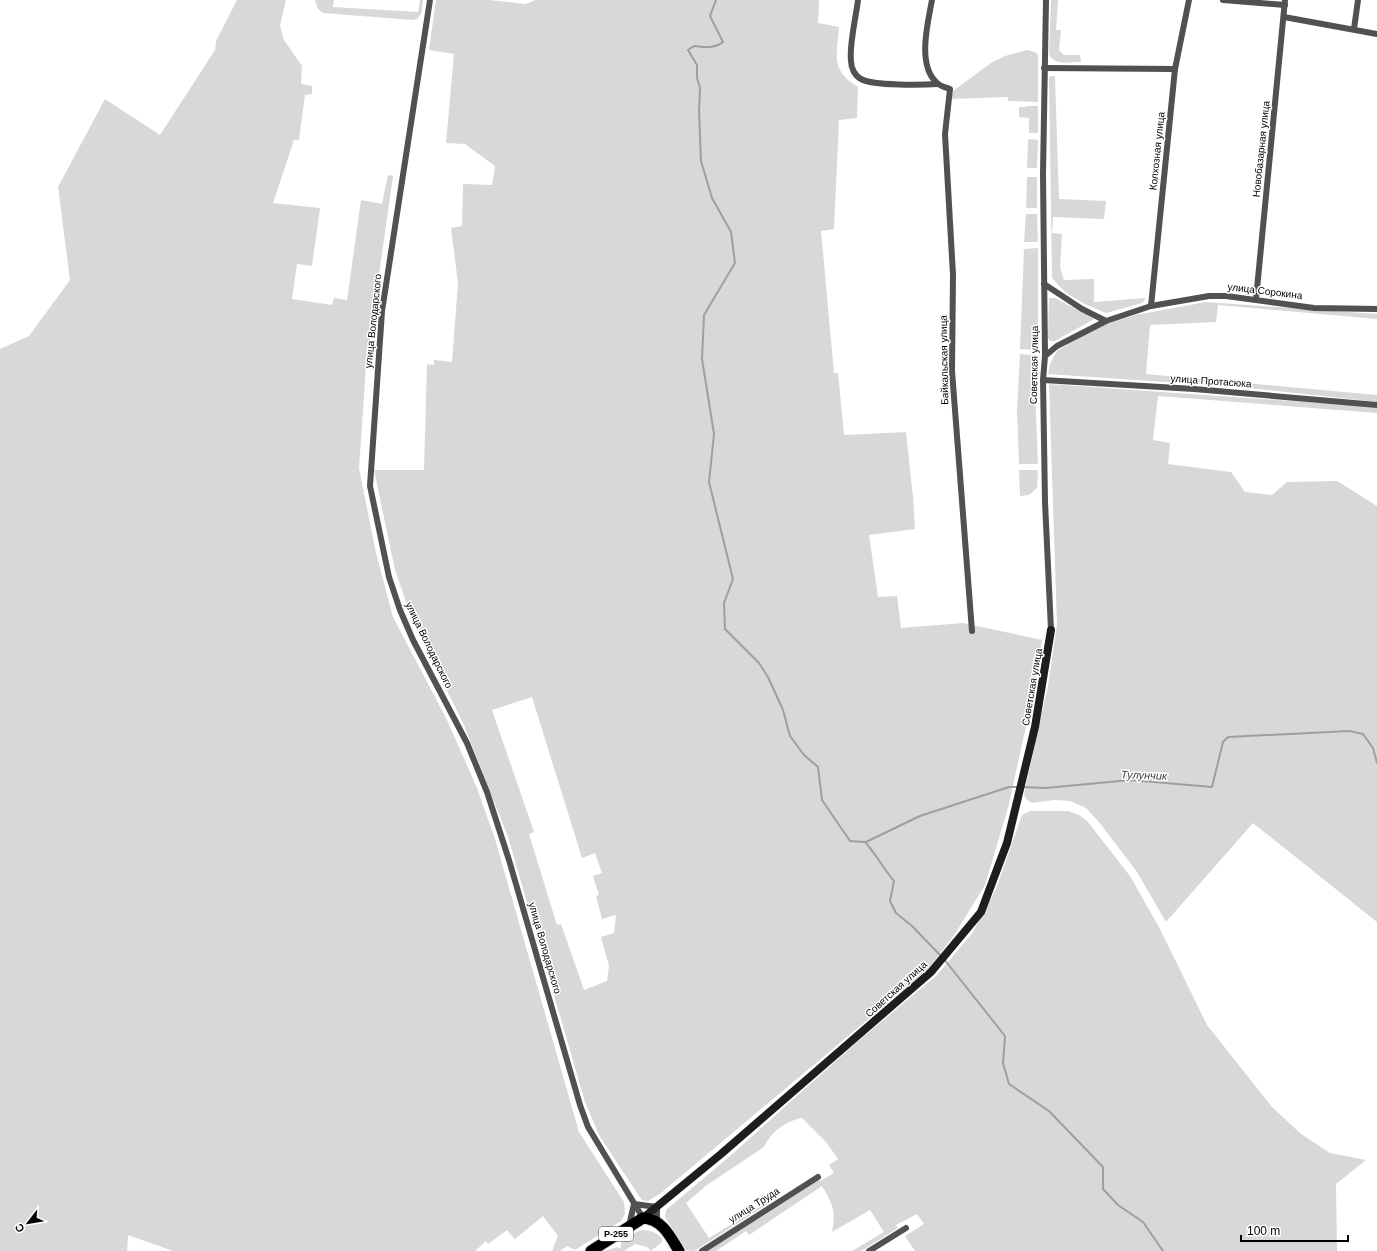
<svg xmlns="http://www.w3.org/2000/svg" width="1377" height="1251" font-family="Arial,sans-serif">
	<rect width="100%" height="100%" fill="#fff"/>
	<g fill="#d8d8d8" fill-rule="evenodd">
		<path d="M237 0H286L280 26 284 40 302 66 301 84 312 86V94L305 95 299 140H294L273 203 320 208 312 266 297 264 292 299 332 305 334 298 347 300 361 200 382 204 388 175 393 176 366 367 359 468 376 553 393 617 447 720 477 788 495 839 579 1132 624 1202 625 1214 621 1221 575 1250 567 1246 560 1251H552L558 1236 543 1216 515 1239 507 1230 488 1244 486 1241 475 1251H173L128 1235 127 1251H0V349L29 336 70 280 58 187 105 99 160 135 215 50 216 41Z"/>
		<path d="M315 0H334L333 7 418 12 420 0H423C422 9 423 18 413 20L323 13 318 9Z"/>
		<path d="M436 0H489L525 4 536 0H819L818 23 839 27C837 55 830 70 858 87L857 118 839 120 834 229 821 231 834 373H838L844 435 906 432 913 497 915 529 869 535 878 597 897 596 901 628 963 623 1042 640 1035 686 1008 808 985 885 955 934 928 969 661 1193 648 1201 642 1200 639 1196 599 1135 585 1102 508 837 464 725 417 630 406 602 395 570 374 470H424L427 364 434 365V360L452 362 458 283 451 228 462 226 463 184 492 185 495 166 465 144 446 143 454 54 429 50ZM532 697 582 858 595 853 602 873 593 876 599 895 596 896 602 919 616 915 614 933 601 937 609 966 607 981 584 990 561 924 557 925 529 834 534 832 492 710Z"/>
		<path d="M1051 0H1058L1056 30H1061L1059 50 1064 55H1080L1081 62C1070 62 1054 66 1049 54Z"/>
		<path d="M1027 50 1035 52 1038 55V102L1008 101V97L951 99 953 91 991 63 1005 56Z"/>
		<path d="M1052 76H1055L1059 199 1106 201 1104 219 1053 217 1052 233 1062 234 1060 267 1064 280 1094 279V302L1146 298 1142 303 1106 313 1085 304 1066 293 1052 278 1049 77Z"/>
		<path d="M1026 106H1038V133H1029V118L1019 117V107H1026Z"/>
		<path d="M1028 139 1038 140 1037 168H1027Z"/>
		<path d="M1027 177H1037V208H1026Z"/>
		<path d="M1026 214H1037L1038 242H1024Z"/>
		<path d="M1038 248V350L1020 349 1024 249Z"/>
		<path d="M1049 298H1055L1094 319 1055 341H1050L1048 338Z"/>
		<path d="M1206 302 1377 314V319L1218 305 1216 322 1150 325 1146 374 1377 395V402L1240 387 1048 374 1050 364 1057 351 1097 327 1136 315Z"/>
		<path d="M1020 354 1038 356 1035 390 1038 464H1019L1017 410Z"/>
		<path d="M1049 384 1377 407V413L1158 396 1153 440 1170 443 1168 464 1231 472 1245 492 1272 495 1287 482 1337 481 1377 506V922L1253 823 1166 922 1137 872 1099 822 1086 808 1070 801 1054 800 1032 803 1026 799 1024 794 1048 686 1057 624Z"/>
		<path d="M1019 470H1038L1037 488 1029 495 1020 496Z"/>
		<path d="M1030 811H1068L1079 815 1088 822 1130 876 1160 929 1207 1025 1272 1107 1301 1134 1330 1153 1366 1160 1336 1184 1337 1251H915L905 1236 924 1224 917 1214 896 1225 898 1228 861 1251H852L884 1232 870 1210 832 1232C836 1210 833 1205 822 1186L749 1235 746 1231 716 1251H707L819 1180 820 1181 834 1173 829 1165 838 1159 826 1142 802 1118C785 1121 771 1132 764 1147L707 1185 686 1203 709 1238 778 1196 779 1197 699 1248 694 1251 686 1250 665 1217 666 1210 730 1156 856 1043 937 975 973 932 996 889 1022 815Z"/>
		<path d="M641 1230C650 1230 656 1232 662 1238V1242L651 1251 647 1247 635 1244 624 1251H604L618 1247V1249L621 1247V1240Z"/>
	</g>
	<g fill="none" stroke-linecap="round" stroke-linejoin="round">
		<g stroke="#9f9f9f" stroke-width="2">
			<path d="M716 0 710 16 723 42C714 49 706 47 694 46L688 50 697 65V78L700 88 699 111 701 161 712 198 731 232 735 263 704 315 702 359 714 434 709 482 733 579 724 603 725 629 759 663 768 677 783 710 790 736 804 755 818 767 822 800 850 841 865 842C876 854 883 868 894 881L890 901 896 913 912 926 941 956"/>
			<path d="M1023 787 1046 788 1130 780 1212 787 1223 742 1228 737 1349 731 1363 734 1373 748 1377 763"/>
			<path d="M866 842 920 816 1009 787H1019"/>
			<path d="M944 959 1005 1036 1003 1063 1009 1084 1049 1111 1103 1167V1189L1118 1205 1143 1222 1163 1251"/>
		</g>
		<g stroke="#dbdbdb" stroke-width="13">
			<path id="highway" d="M591 1251 643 1218C662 1219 670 1236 679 1251"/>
		</g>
		<g stroke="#515151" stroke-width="6">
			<path d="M430 0 382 311 370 486 389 577 400 610 413 640 467 743 487 792 509 860 580 1105 588 1127 643 1218"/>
			<path d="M858 0C856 17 849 45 851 61 851 68 855 76 861 79 874 86 922 85 938 84"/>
			<path d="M932 0C928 22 917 64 936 82 939 86 945 87 950 89L945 134 953 275 952 371 972 631"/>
			<path d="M1046 0 1043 174 1045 356 1043 380 1045 502 1051 630"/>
			<path d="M1223 0 1285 5"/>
			<path d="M1284 17 1377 34"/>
			<path d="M1354 29 1358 0"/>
			<path d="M1044 68 1175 69"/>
			<path d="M1044 284 1082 309 1106 321"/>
			<path d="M1256 299 1285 0"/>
			<path d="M1151 306 1175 69 1189 0"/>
			<path d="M1045 356 1057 346 1106 321 1151 306 1209 296H1226L1314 308 1377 309"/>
			<path d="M1043 380 1194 389 1377 405"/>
			<path d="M629 1226 634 1204 657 1207V1222"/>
			<path d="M702 1251 818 1177"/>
			<path d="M869 1251 906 1228"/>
		</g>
		<path stroke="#1e1e1e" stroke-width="8" d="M643 1218 721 1154 931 972 981 912 1007 843 1035 727 1051 630"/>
		<use href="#highway" stroke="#000" stroke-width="11"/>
	</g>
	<g text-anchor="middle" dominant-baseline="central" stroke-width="3" stroke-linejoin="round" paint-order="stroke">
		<rect fill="#fff" stroke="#4c4c4c" stroke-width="1" x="599" y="1227" width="34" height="14" rx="3"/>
		<g font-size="9" font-weight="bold" fill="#000">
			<text x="616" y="1234">Р-255</text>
		</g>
		<g font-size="10" fill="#000" stroke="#fff">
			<text transform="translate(1261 149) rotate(-84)">Новобазарная улица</text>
			<text transform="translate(1157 151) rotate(-84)">Колхозная улица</text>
			<text transform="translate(1265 291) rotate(7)">улица Сорокина</text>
			<text transform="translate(373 321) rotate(-84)">улица Володарского</text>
			<text transform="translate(944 360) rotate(-91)">Байкальская улица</text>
			<text transform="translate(1034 365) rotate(-89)">Советская улица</text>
			<text transform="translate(1211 381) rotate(4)">улица Протасюка</text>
			<text transform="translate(429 645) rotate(64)">улица Володарского</text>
			<text transform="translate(1032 687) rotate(-80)">Советская улица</text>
			<text transform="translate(545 948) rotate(74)">улица Володарского</text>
			<text transform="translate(896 989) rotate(-42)">Советская улица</text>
			<text transform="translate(754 1205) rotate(-32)">улица Труда</text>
		</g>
		<g font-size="11" font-style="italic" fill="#404040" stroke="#fff">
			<text transform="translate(1144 775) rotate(2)">Тулунчик</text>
		</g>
	</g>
	<g transform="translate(28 1223) rotate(239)" stroke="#ffffff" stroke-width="3" paint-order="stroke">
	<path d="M0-3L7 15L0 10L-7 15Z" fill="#000000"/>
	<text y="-6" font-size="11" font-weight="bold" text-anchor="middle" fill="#000000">С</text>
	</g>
	<path d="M1241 1235v6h107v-6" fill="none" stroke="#000000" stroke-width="2"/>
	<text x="1247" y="1235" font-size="12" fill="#000000" stroke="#ffffff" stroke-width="3" paint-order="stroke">100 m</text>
</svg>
